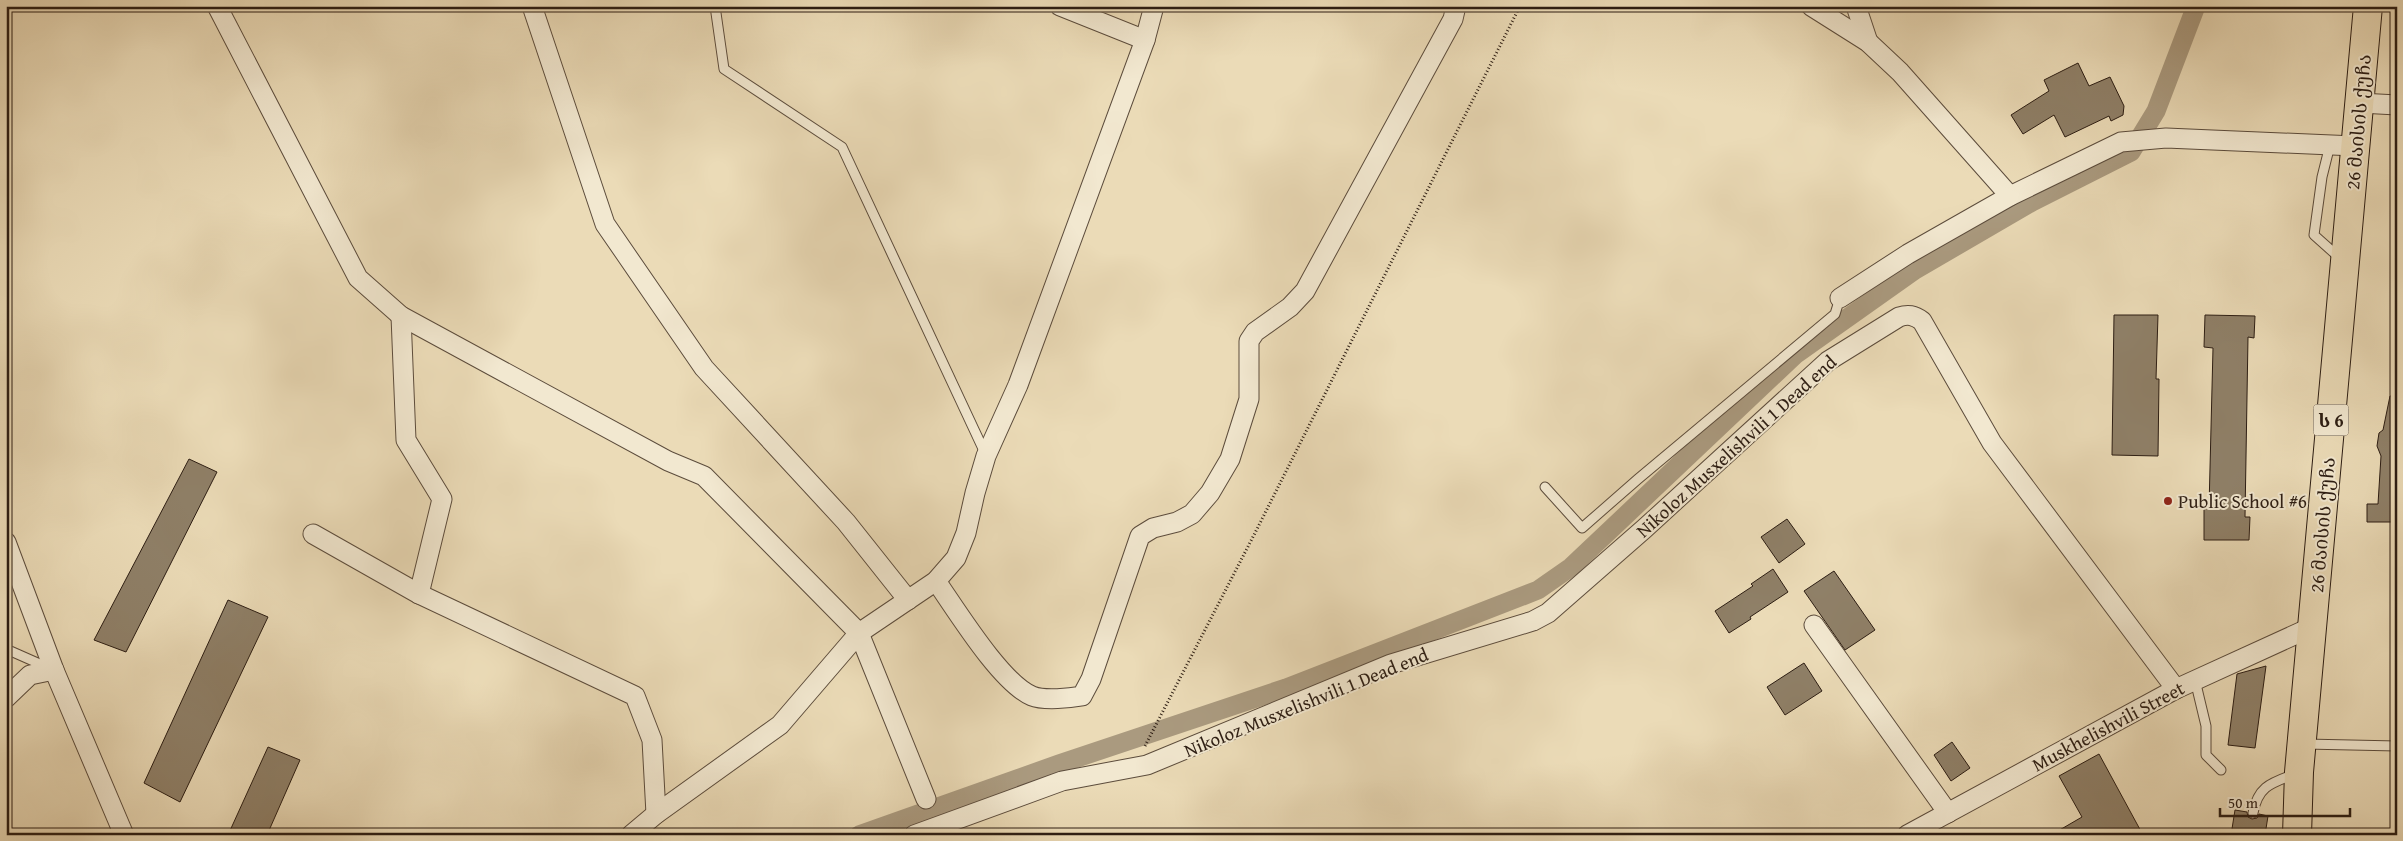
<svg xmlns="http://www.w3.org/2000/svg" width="2403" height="841" font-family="'Gentium Book Plus','Noto Serif Georgian',serif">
	<rect width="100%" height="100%" fill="#ebdbb7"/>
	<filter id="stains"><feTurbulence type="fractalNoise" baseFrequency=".004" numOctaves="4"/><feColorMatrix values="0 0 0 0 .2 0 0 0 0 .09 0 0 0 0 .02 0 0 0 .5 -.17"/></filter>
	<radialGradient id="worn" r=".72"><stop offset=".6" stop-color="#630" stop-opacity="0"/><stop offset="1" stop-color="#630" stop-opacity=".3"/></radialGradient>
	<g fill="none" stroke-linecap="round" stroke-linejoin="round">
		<path stroke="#aa9a7f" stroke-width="19" d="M859 835 1059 764 1286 688 1538 590 1571 567 1795 355 1915 270 2032 202 2131 152 2156 111 2196 6"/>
	</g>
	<g fill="#8f8068" stroke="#2c1d13">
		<path d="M2078 63 2089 86 2110 77 2124 106 2123 115 2111 121 2109 116 2065 137 2054 115 2023 134 2011 115 2049 91 2044 80Z"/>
		<path d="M2114 315H2158L2156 379H2159L2158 456 2112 455Z"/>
		<path d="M2205 315 2255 316 2254 338 2248 337 2245 517H2250L2249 540H2204V508H2209L2213 348 2204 347Z"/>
		<path d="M2390 396H2397V522H2367V504H2378L2381 456 2377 446 2379 433 2383 430Z"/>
		<path d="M189 459 217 472 126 652 94 640Z"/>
		<path d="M1787 519 1805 544 1779 563 1761 537Z"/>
		<path d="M1773 569 1788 592 1750 617 1751 619 1729 633 1715 611 1753 586 1751 584Z"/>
		<path d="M1834 571 1875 630 1845 650 1804 591Z"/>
		<path d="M228 600 268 617 180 802 144 783Z"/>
		<path d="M1804 663 1822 691 1785 715 1767 687Z"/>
		<path d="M2266 666 2255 748 2228 745 2237 674Z"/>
		<path d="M1952 742 1970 768 1951 781 1934 755Z"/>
		<path d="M268 747 300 760 267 835H228Z"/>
		<path d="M2099 754 2143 835H2051L2082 817 2059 776Z"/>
		<path d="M2235 810 2247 812 2248 817 2252 819 2257 818 2259 814 2268 816 2265 835H2231Z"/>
	</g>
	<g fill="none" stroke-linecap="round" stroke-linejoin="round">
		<g stroke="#5c4c3c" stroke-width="11">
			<g id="lane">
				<path d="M715 6 724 69 842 147 985 453"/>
				<path d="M2330 145 2322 177 2314 235 2341 259"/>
				<path d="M1545 487 1582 528 1638 479 1835 314 1840 298"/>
				<path d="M6 649 49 668"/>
				<path d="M2195 680 2206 726V755L2221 770"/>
				<path d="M2305 744 2397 746"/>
				<path d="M2253 813C2258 786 2271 783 2295 774"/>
			</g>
		</g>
		<g stroke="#5c4c3c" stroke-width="21">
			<g id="street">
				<path d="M217 6 358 278 401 316 668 461 704 476 859 633 926 799"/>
				<path d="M532 6 605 224 704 368 846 522 908 600"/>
				<path d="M1811 6 1868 42 1900 72 2010 196"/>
				<path d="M1856 6 1868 42"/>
				<path d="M1145 40 1154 6"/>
				<path d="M2360 103 2397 105"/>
				<path d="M1840 298 1908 254 2010 196 2121 142 2166 138 2355 146"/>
				<path d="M401 316 406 440 442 499 419 594"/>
				<path d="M313 534 419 594 635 696 652 740 656 814"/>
				<path d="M6 542 54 670 124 835"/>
				<path d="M936 581C957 611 1001 683 1032 696 1044 701 1071 698 1082 696L1091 679 1140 536 1153 528 1177 522 1192 514 1210 493 1230 459 1249 399V341L1255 332 1290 307 1305 291 1453 19 1456 6"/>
				<path d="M1814 625 1948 813"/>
				<path d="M6 698 30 675 54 670"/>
				<path d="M631 835 656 814 780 725 859 633 936 581 956 558 966 533 975 493 986 456 1018 385 1145 40 1060 6"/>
				<path d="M914 835 1062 781 1147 765 1391 664 1533 621 1548 613 1644 529 1828 361 1899 317C1908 314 1914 315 1922 321L1992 443 2176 689"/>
				<path d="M1907 835 2176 689 2314 626"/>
			</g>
		</g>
		<g stroke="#2c1d13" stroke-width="30">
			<path id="highway" d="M2297 835 2299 772 2368 6"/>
		</g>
		<path stroke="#2c1d13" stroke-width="3" stroke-dasharray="1 2.5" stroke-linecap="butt" d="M1145 746 1255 533 1520 6"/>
		<use href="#lane" stroke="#f2e8d0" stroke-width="9"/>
		<use href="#street" stroke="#f2e8d0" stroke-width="19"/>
		<use href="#highway" stroke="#ebdbb7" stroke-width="28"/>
	</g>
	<circle fill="#8f2418" stroke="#f2e8d0" stroke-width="2" cx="2168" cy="501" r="5"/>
	<g text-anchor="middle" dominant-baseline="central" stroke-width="4" stroke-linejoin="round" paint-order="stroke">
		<rect fill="#f2e8d0" stroke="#675a4c" stroke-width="1" x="2313.5" y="404.5" width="35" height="31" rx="4"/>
		<g font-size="18" font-weight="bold" fill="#2c1d13">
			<text x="2331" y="420">ს 6</text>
		</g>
		<g font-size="19" fill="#2c1d13" stroke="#f2e8d0">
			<text transform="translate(2358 122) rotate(-85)">26 მაისის ქუჩა</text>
			<text transform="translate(1736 446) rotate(-42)">Nikoloz Musxelishvili 1 Dead end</text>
			<text transform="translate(2322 525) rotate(-85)">26 მაისის ქუჩა</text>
			<text transform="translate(1306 702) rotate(-22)">Nikoloz Musxelishvili 1 Dead end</text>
			<text transform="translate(2108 726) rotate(-28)">Muskhelishvili Street</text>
		</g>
		<g font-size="19" fill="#2c1d13" stroke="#f2e8d0" text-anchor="start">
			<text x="2178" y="501">Public School #6</text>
		</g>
	</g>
	<rect width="2403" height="841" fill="none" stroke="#ebdbb7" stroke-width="25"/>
	<rect x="8" y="8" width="2388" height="826" fill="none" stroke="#2c1d13" stroke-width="2.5"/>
	<rect x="12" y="12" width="2378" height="816" fill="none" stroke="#2c1d13"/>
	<path d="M2220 808v8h130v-8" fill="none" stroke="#2c1d13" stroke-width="2.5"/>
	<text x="2228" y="808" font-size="15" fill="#2c1d13" stroke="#f2e8d0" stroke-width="4" paint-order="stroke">50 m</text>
	<rect width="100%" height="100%" filter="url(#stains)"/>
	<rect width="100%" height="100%" fill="url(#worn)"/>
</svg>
